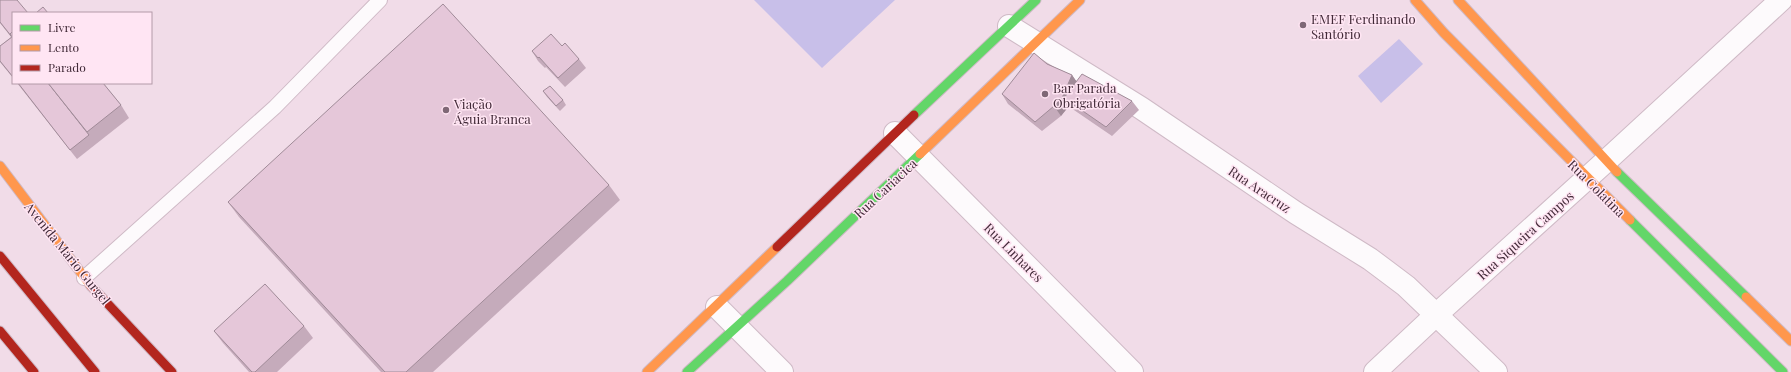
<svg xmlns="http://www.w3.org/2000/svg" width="1791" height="372" font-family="'Playfair Display',serif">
	<rect width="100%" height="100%" fill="#f1dce8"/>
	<g fill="#c8bfe9">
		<path d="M754 0H895L822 68Z"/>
		<path d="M1399 39 1423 64 1381 103 1358 76Z"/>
	</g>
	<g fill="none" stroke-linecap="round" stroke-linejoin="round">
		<g stroke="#cfbac6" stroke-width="16">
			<path id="lane" d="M84 278 275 107 380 0"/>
		</g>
		<g stroke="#cfbac6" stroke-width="24">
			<g id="street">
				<path d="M1009 26 1141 108 1296 213 1370 259 1406 286 1496 372"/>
				<path d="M895 133 1132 372"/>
				<path d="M717 307 782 372"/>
				<path d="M1375 372 1437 314 1606 161 1781 0"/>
			</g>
		</g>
		<g stroke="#cfbac6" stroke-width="11">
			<g id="fast">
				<path d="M914 115 1036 0"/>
				<path d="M1617 172 1746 297"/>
				<path d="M1630 220 1783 372"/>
				<path d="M687 372 787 281 920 154"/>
			</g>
		</g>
		<g stroke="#cfbac6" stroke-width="11">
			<g id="slow">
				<path d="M1415 0 1444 33 1630 220"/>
				<path d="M1458 0 1617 172"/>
				<path d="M920 154 1080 0"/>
				<path d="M0 166 91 286"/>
				<path d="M1746 297 1791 341"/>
				<path d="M647 372 777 247"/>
			</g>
		</g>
		<g stroke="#cfbac6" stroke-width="11">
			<g id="jam">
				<path d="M777 247 914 115"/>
				<path d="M0 256 95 372"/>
				<path d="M91 286 172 372"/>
				<path d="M0 331 34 372"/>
			</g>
		</g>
		<use href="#lane" stroke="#fdfafc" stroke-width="14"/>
		<use href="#street" stroke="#fdfafc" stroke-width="22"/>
		<use href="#fast" stroke="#63d668" stroke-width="9"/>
		<use href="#slow" stroke="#ff974d" stroke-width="9"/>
		<use href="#jam" stroke="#b3261e" stroke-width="9"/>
	</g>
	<g fill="#c5abbb">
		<path d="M0 0 13 13V78L0 62V46L11 37 0 23Z"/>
		<path d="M562 46 579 59 586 68 565 87 546 67 545 68 538 61 532 51Z"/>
		<path d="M1047 64 1072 75 1076 81 1132 101 1139 110 1112 136 1071 108 1069 106 1061 116 1042 131 1008 104 1002 94Z"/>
		<path d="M17 83H103L121 105 129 118 77 159Z"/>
		<path d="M543 91 563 100 566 105 560 111 547 97Z"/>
		<path d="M609 185 620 200 433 372H381L239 217 228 202Z"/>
		<path d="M304 326 313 338 277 372H249L223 343 214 331Z"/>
	</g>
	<path fill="#a08b98" d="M1072 75 1079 85 1064 98 1069 106 1061 116 1054 106Z"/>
	<g fill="#e5c7d9" stroke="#a08b98">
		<path d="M0 0H17L28 13H13V31L10 34 12 37 0 22Z"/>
		<path d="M443 4 609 185 406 372H385L228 202Z"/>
		<path d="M43 7 48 13H36Z"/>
		<path d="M13 31V38L10 34Z"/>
		<path d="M551 34 562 46 565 43 579 59 558 78 539 57 538 58 532 51Z"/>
		<path d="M12 37 13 38V77L0 61V46Z"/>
		<path d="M1034 53 1047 64 1072 75 1062 98 1054 106 1035 122 1002 94Z"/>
		<path d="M1082 74 1132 101 1106 127 1064 98Z"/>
		<path d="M18 83H48L89 135 70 150Z"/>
		<path d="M48 83H103L121 105 87 132Z"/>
		<path d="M550 86 563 100 556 106 543 91Z"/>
		<path d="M265 284 304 326 255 372H252L214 331Z"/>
	</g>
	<g fill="#7f6876" stroke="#ffe5f3" stroke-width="1.5">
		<circle cx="1303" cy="25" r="4"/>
		<circle cx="1045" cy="94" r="4"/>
		<circle cx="446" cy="110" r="4"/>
	</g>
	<g text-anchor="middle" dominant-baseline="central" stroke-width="3" stroke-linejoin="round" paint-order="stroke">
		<g font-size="13" fill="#422a38" stroke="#ffe5f3" text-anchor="start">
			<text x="1311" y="18">EMEF Ferdinando<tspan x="1311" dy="15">Santório</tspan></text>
			<text x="1053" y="87">Bar Parada<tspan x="1053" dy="15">Obrigatória</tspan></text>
			<text x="454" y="103">Viação<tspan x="454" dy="15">Águia Branca</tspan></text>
		</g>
		<g font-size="13" fill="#422a38" stroke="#ffe5f3">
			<text transform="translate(885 188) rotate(-43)">Rua Cariacica</text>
			<text transform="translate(1597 188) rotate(45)">Rua Colatina</text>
			<text transform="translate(1260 189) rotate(34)">Rua Aracruz</text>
			<text transform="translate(1525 235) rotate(-42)">Rua Siqueira Campos</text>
			<text transform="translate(1014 252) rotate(45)">Rua Linhares</text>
			<text transform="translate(68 253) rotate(51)">Avenida Mário Gurgel</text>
		</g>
	</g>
	<rect x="12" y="12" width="140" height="72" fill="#ffe5f3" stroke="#b39aa8"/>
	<rect x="20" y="25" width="20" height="6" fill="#63d668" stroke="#b39aa8"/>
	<text x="48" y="32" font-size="12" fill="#422a38">Livre</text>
	<rect x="20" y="45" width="20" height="6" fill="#ff974d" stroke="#b39aa8"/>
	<text x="48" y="52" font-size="12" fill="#422a38">Lento</text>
	<rect x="20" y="65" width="20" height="6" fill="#b3261e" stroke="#b39aa8"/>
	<text x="48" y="72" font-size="12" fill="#422a38">Parado</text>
</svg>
